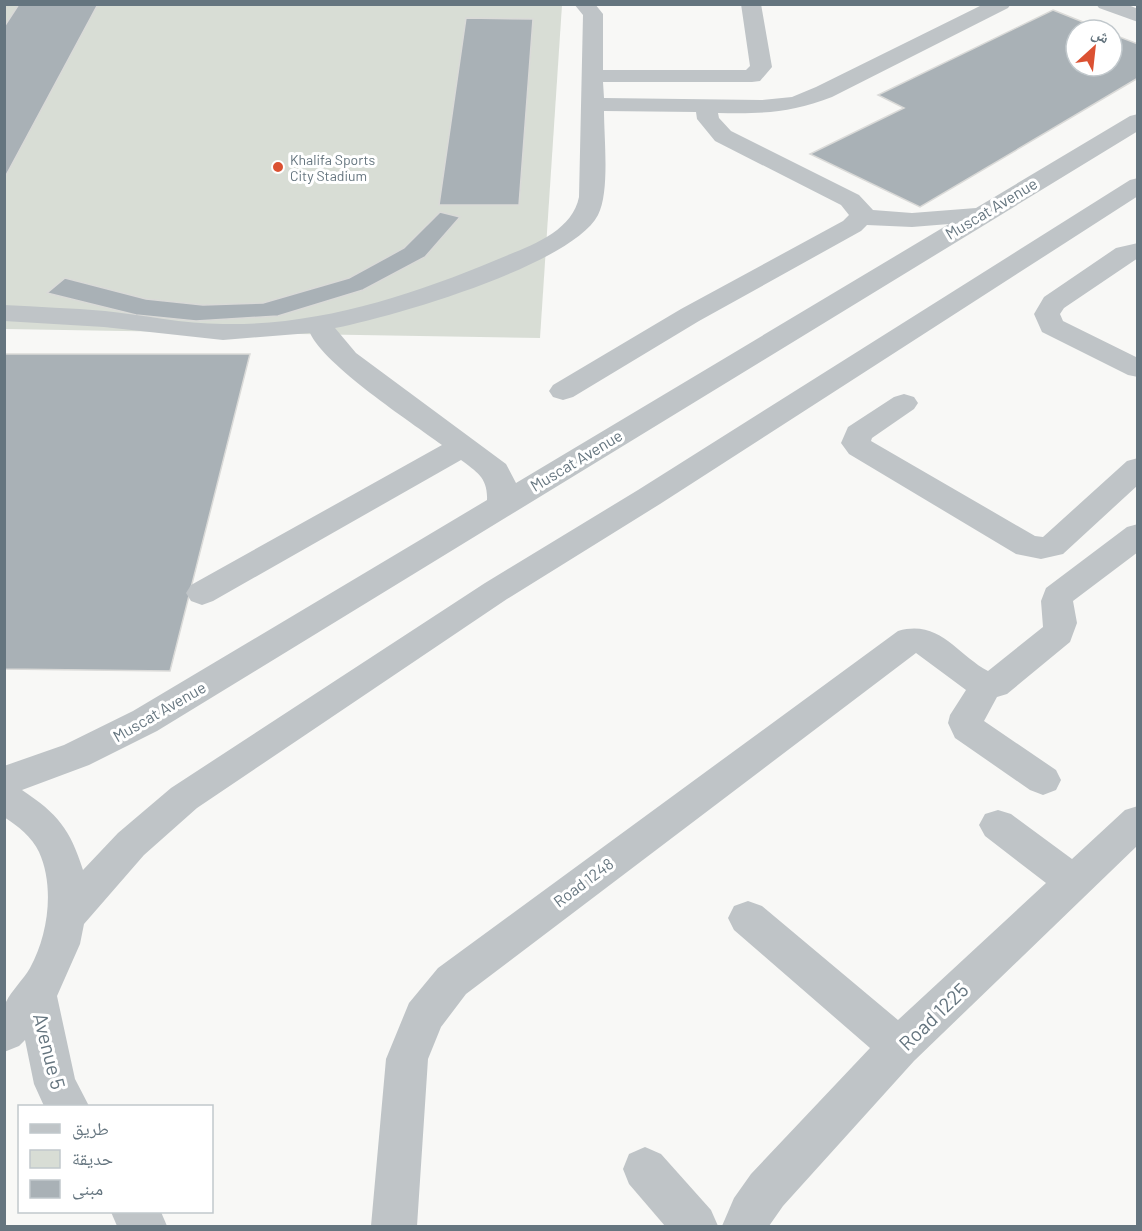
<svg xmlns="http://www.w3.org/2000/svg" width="1142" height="1231" font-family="Barlow,'Noto Naskh Arabic',sans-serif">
	<rect width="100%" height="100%" fill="#f8f8f6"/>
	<path fill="#d8ddd5" d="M5 5H562L540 338 5 329Z"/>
	<g fill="#a9b1b6" stroke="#dadad8" stroke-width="1.5">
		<path d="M19 4H98L4 179V27Z"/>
		<path d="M1053 10 1103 30H1076V66H1112V34L1138 44V78L920 207 810 154 904 108 878 95Z"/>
		<path d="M466 18 533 19 519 205H439Z"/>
		<path d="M440 212 460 217 425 257 363 290 278 316 196 321 136 315 47 293 65 278 146 299 203 305 263 303 349 278 404 248Z"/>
		<path d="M4 354H250L170 671 4 669Z"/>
	</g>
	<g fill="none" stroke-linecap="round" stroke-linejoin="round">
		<g fill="#bfc4c7" fill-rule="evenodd">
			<path d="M574 4H595L603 14V70H746L750 66 741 4H761L772 67 760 81 752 82H603L604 98 761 100 792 97 816 87 984 4H1011L1008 8 832 97C790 113 762 114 718 113L719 118 731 131 859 195 873 210 912 213 976 208 1130 116 1138 114V131L157 731 89 765 22 790C58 814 70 829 83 870L118 833 171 788 485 583 638 490 1130 180 1138 178V196L660 504 507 599 197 808 144 855 84 924 80 944 57 996 75 1079 89 1106H44L34 1084 25 1040 19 1046 4 1052C4 1041 1 1009 6 1002 12 990 23 980 30 968 48 936 55 887 39 852 32 837 18 826 4 817V766L64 745 133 711 487 500C488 478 477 472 461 460L213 601 202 605 191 601 186 593 191 585 442 445C411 422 324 365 310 333L223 340 104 327 4 321V305C38 307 71 308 105 311 144 315 183 324 223 324 317 326 410 296 496 260 527 247 572 233 579 197L583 15ZM604 111 696 112 697 119 715 141 841 205 849 215 843 221 681 309 553 385 549 391 553 397 563 400 573 397 699 321 861 231 867 225 912 227 949 224 516 483 506 464 356 353 335 328C392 317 572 265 598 215 610 192 604 138 604 111Z"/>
			<path d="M1096 4H1126L1138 9V22L1099 8Z"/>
			<path d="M1138 243V258L1064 308 1060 314 1063 321 1138 358V377L1128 375 1042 332 1034 314 1044 297 1116 248Z"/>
			<path d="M904 394 914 397 918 403 914 409 872 438 871 441 1035 536 1043 537 1127 461 1138 458V485L1063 554 1041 559 1016 554 849 454 841 443 848 427 894 397Z"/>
			<path d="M1138 524V552L1073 601 1077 623 1070 642 1007 694 997 697 984 721 1056 770 1061 780 1056 790 1043 795 1030 790 955 738 948 723 950 715 966 690 916 653 466 994 441 1027 428 1059 417 1226H371L386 1059 409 1003 438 968 898 631C940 619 957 655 988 671L1043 627 1041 601 1046 588 1127 527Z"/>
			<path d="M1138 806V845L914 1061 783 1206 769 1226H722L734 1198 751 1174 870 1048 734 930 728 918 734 906 748 901 762 906 898 1020 1046 883 985 836 979 825 985 814 998 810 1011 814 1072 859 1125 810Z"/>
			<path d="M645 1147 661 1154 711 1210 718 1226H665L629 1184 623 1169 629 1154Z"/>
			<path d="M111 1212H161L167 1226H117Z"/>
		</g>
	</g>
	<circle fill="#db5132" stroke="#fff" stroke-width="2" cx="278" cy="167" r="6"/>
	<g text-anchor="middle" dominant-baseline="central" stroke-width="6" stroke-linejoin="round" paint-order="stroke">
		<g font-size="14" fill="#65757f" stroke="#fff" text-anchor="start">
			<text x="290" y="159">Khalifa Sports<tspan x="290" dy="16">City Stadium</tspan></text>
		</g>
		<g font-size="16" fill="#65757f" stroke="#fff">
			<text transform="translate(991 208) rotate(-31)">Muscat Avenue</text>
			<text transform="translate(576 460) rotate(-31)">Muscat Avenue</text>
			<text transform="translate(159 711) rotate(-30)">Muscat Avenue</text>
			<text transform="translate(583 882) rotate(-37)">Road 1248</text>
		</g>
		<g font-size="20" fill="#65757f" stroke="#fff">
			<text transform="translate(933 1016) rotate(-44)">Road 1225</text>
			<text transform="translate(50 1051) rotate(76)">Avenue 5</text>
		</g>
	</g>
	<rect width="1142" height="1231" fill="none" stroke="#65757f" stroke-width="12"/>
	<rect x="18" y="1105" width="195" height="108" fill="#ffffff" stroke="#c1c8cc" stroke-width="1.5"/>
	<rect x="30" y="1124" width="30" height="9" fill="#bfc4c7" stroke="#c1c8cc" stroke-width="1.5"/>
	<text x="72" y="1135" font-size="18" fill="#65757f">طريق</text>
	<rect x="30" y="1150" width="30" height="18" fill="#d8ddd5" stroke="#c1c8cc" stroke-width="1.5"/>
	<text x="72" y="1165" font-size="18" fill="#65757f">حديقة</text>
	<rect x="30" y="1180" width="30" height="18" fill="#a9b1b6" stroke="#c1c8cc" stroke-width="1.5"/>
	<text x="72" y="1195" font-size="18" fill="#65757f">مبنى</text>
	<g transform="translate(1094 48) rotate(27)"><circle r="28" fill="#ffffff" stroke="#c1c8cc" stroke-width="1.5"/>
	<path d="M0-4.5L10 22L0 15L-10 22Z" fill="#db5132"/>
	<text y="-9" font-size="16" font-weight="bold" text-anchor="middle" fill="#65757f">ش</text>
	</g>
</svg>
